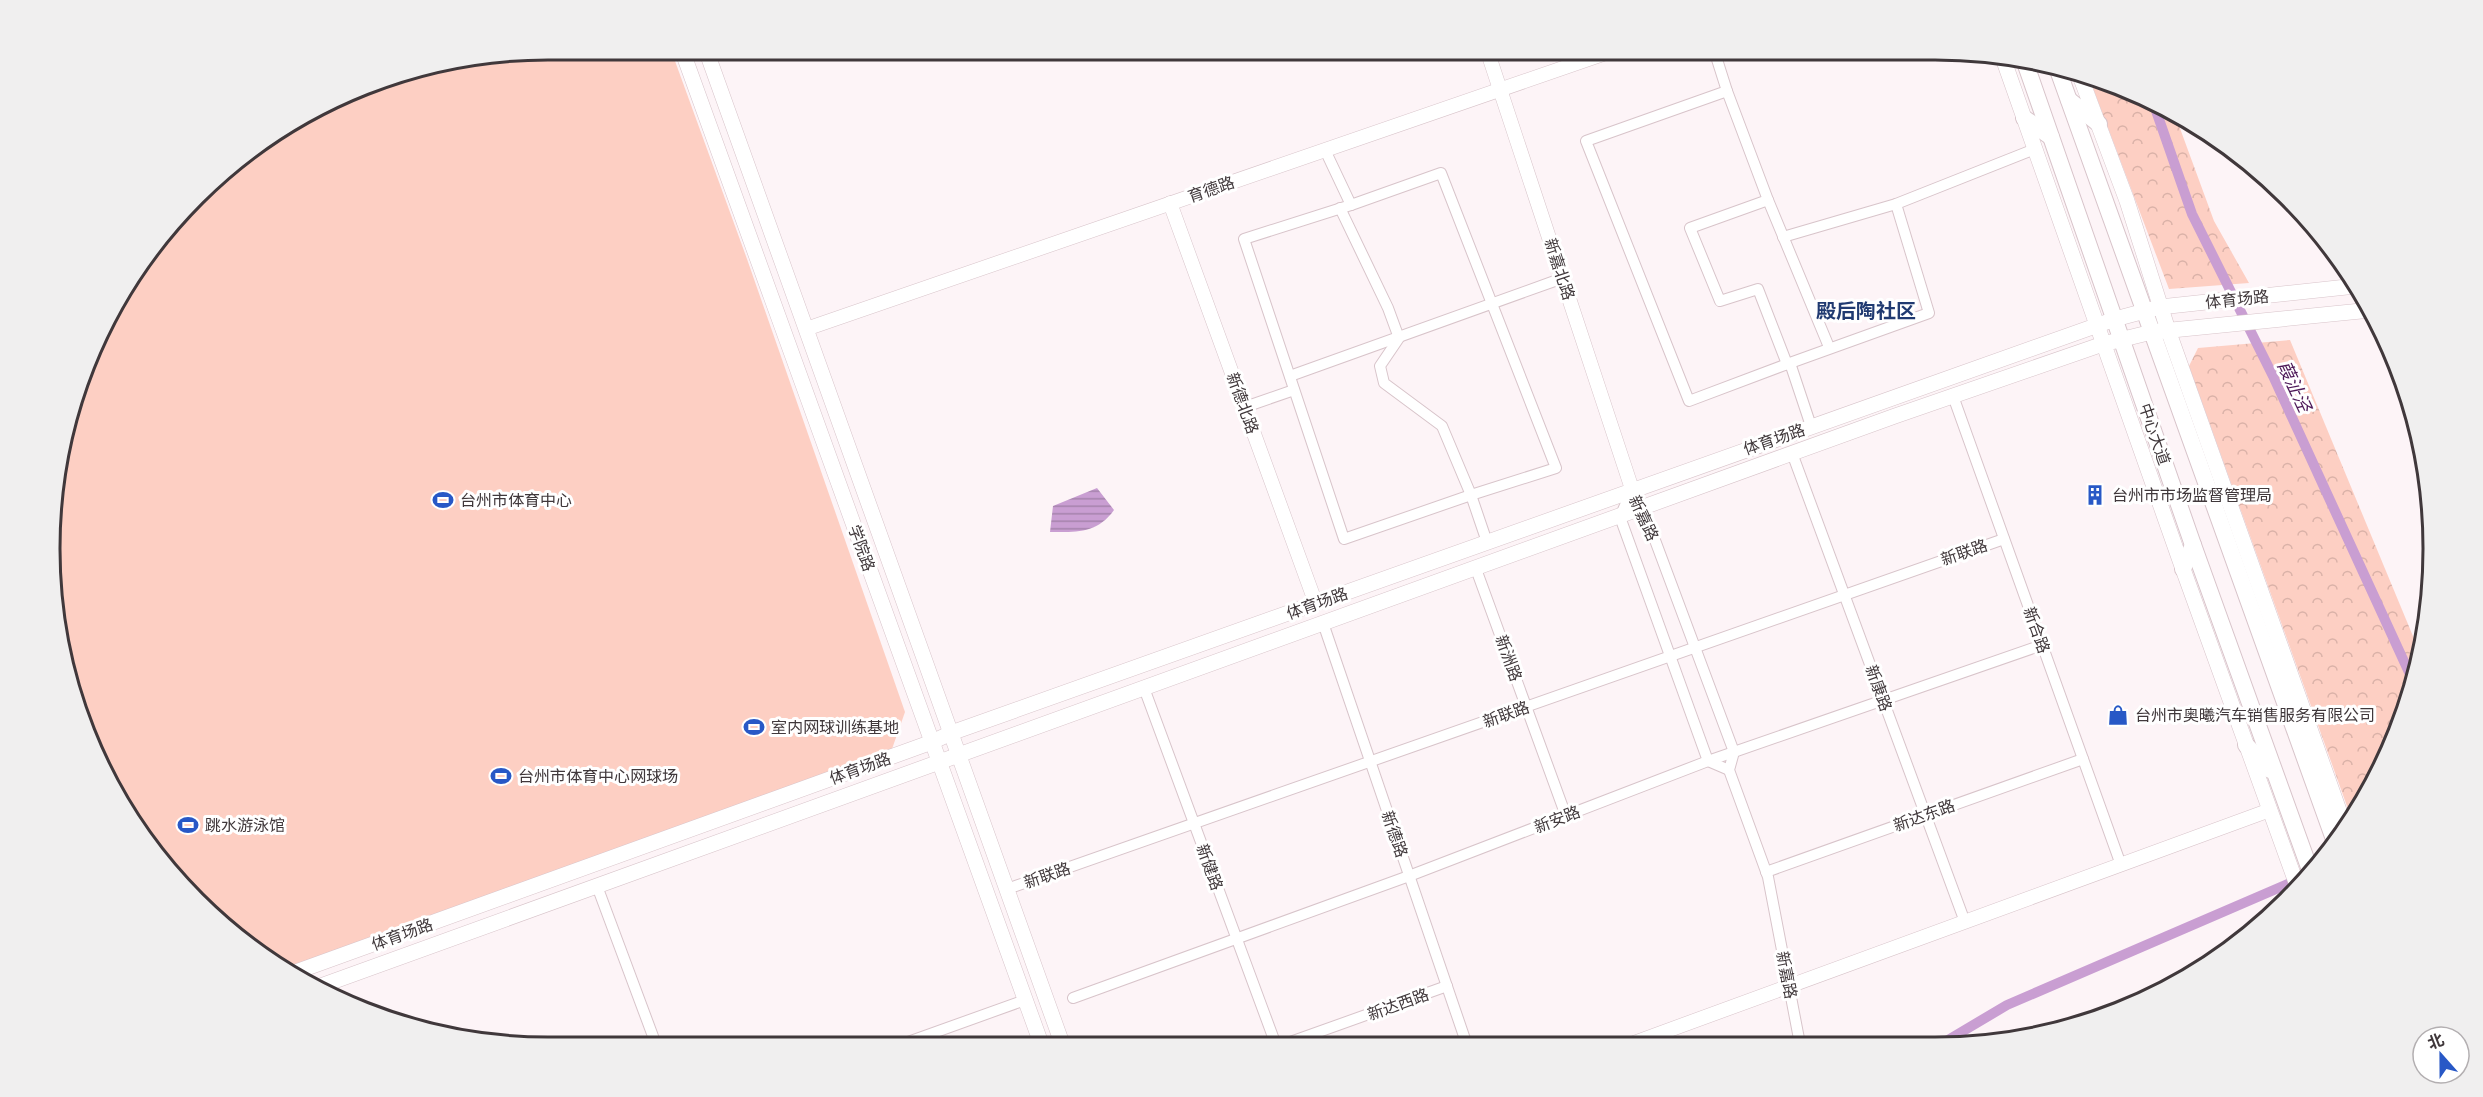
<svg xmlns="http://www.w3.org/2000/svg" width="2483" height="1097" font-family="'Noto Sans','Noto Sans SC',sans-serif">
	<defs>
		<pattern id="park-crowns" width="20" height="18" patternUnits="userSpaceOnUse" patternTransform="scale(1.5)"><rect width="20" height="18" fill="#fdcfc3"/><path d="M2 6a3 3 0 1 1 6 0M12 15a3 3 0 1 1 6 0" fill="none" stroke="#dab2a8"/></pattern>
		<pattern id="water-rules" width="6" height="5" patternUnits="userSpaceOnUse" patternTransform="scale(1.5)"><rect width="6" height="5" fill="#c99ed2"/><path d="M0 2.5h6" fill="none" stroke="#a582ac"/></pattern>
	</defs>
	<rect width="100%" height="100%" fill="#fdf4f7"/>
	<path fill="#fdcfc3" d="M549 50H671L747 259 905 712 886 766 291 975 220 924 116 798 59 646 50 548 59 451 116 299 220 173 299 116 388 76Z"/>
	<g fill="url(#park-crowns)">
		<path d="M2088 75 2174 112 2214 221 2249 283 2169 289Z"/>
		<path d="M2290 340 2420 653 2407 709 2352 820 2189 366 2198 348Z"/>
	</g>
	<path fill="url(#water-rules)" d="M1097 488 1114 510C1097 534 1076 532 1050 532L1053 506Z"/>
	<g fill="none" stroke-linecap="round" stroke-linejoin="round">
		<g stroke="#c99ed2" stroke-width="10">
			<path d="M2153 102 2192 214 2273 376 2413 681"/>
			<path d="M1943 1043 2007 1005 2304 877"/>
		</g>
		<g stroke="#d8c4ca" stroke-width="12">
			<g id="minor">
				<path d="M1714 50 1727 91 1586 141 1689 401 1790 363 1811 426"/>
				<path d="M1727 91 1768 200 1690 228 1720 301 1758 289 1787 364"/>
				<path d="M1325 150 1351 205 1244 239 1344 539 1471 495 1487 542"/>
				<path d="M1768 200 1829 347"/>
				<path d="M1340 208 1388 308 1399 338 1380 366 1384 383 1442 426 1471 495 1556 468 1441 173 1351 205"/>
				<path d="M1783 237 1896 204 2035 149"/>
				<path d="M1790 363 1929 313 1896 204"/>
				<path d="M1290 376 1563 278"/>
				<path d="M1953 396 2121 865"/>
				<path d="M1245 407 1294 390"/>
				<path d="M1792 453 1965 922"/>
				<path d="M1632 489 1643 508 1734 752 1729 770 1768 877 1800 1044"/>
				<path d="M1632 489 1620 517 1708 761 1729 770"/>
				<path d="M1476 569 1566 816"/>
				<path d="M1323 623 1467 1045"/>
				<path d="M1144 688 1276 1045"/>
				<path d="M1766 872 2083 759"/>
				<path d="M597 886 657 1047"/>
				<path d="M1007 889 2004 539"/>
				<path d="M1073 998 1409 876 1708 761 2042 645"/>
				<path d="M1282 1045 1447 986"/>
				<path d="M897 1046 1025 1000"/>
			</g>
		</g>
		<g stroke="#d8c4ca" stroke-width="15">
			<g id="tertiary">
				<path d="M1487 50 1632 489"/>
				<path d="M1170 203 1316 604"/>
				<path d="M806 329 1615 50"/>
				<path d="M1631 1044 2270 810"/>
			</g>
		</g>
		<g stroke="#d8c4ca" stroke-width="16">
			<g id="secondary">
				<path d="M682 50 1042 1046"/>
				<path d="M706 50 1063 1046"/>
				<path d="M2004 61 2183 569 2297 885"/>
				<path d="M2079 73 2127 201 2168 330 2346 830"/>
				<path d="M290 974 932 742 951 733 2115 319 2160 307 2356 286"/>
				<path d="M315 988 1895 416 2103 344 2152 332 2371 310"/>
			</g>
		</g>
		<g stroke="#d8c4ca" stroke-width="18">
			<g id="primary">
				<path d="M2026 65 2193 545 2310 870"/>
				<path d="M2058 70 2335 842"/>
				<path d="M2069 100 2099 124"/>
				<path d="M2024 118 2051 137"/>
				<path d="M2183 569 2193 545"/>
				<path d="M2246 745 2270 770"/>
				<path d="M2303 751 2308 725"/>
			</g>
		</g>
		<use href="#minor" stroke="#fff" stroke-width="10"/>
		<use href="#tertiary" stroke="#fff" stroke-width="14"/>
		<use href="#secondary" stroke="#fff" stroke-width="15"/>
		<use href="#primary" stroke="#fff" stroke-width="16"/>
	</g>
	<defs>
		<g id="building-bare" transform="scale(1.62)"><path d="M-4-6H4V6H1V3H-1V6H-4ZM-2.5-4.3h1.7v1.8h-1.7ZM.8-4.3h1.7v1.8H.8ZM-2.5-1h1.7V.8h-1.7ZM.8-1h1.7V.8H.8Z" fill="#2858c6" stroke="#fff" stroke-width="2.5" paint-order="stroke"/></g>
		<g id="stadium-bare" transform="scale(1.62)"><path d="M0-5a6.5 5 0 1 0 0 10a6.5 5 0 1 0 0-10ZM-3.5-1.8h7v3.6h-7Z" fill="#2858c6" stroke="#fff" stroke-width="2.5" paint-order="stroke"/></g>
		<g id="shop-bare" transform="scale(1.62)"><path d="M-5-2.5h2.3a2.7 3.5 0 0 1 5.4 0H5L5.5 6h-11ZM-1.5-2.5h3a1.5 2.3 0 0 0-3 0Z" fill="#2858c6" stroke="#fff" stroke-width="2.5" paint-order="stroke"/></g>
	</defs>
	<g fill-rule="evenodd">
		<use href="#building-bare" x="2095" y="495"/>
		<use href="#stadium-bare" x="443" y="500"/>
		<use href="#shop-bare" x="2118" y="715"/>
		<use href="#stadium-bare" x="754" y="727"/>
		<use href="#stadium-bare" x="501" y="776"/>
		<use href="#stadium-bare" x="188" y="825"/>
	</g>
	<g text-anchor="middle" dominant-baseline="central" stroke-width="6" stroke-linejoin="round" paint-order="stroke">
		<g font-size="16" fill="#40383b" stroke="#fff">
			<text transform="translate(1211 189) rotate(-19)">育德路</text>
			<text transform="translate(1560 269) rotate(72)">新嘉北路</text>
			<text transform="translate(2237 299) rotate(-6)">体育场路</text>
			<text transform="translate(1243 403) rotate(70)">新德北路</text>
			<text transform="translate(2155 434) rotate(71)">中心大道</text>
			<text transform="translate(1774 439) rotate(-19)">体育场路</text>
			<text transform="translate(1644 518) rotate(65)">新嘉路</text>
			<text transform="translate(862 548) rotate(70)">学院路</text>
			<text transform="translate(1964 552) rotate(-19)">新联路</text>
			<text transform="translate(1317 603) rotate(-20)">体育场路</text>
			<text transform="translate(2037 630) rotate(70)">新合路</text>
			<text transform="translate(1509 658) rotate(70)">新洲路</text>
			<text transform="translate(1879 688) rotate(70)">新康路</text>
			<text transform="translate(1506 714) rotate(-20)">新联路</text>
			<text transform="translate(860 768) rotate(-20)">体育场路</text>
			<text transform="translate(1924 815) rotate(-20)">新达东路</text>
			<text transform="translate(1557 819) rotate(-21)">新安路</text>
			<text transform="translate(1395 834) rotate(71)">新德路</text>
			<text transform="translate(1210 867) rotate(70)">新健路</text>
			<text transform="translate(1047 875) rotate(-19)">新联路</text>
			<text transform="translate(402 934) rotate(-20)">体育场路</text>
			<text transform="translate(1787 975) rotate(79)">新嘉路</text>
			<text transform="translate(1398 1004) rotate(-20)">新达西路</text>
		</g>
		<g font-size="16" fill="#40383b" stroke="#fff" text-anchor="start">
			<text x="2112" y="495">台州市市场监督管理局</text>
			<text x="460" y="500">台州市体育中心</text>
			<text x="2135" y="715">台州市奥曦汽车销售服务有限公司</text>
			<text x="771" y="727">室内网球训练基地</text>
			<text x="518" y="776">台州市体育中心网球场</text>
			<text x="205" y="825">跳水游泳馆</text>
		</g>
		<g font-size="18" font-style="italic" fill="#4d1958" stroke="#fff">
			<text transform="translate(2295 386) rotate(65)">葭沚泾</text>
		</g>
		<g font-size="20" font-weight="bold" fill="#203a71" stroke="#fff">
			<text x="1866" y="310">殿后陶社区</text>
		</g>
	</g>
	<path d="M0 0H2483V1097H0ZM548 60H1935A488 488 0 0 1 2423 548V549A488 488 0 0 1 1935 1037H548A488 488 0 0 1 60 549V548A488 488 0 0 1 548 60Z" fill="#f0efef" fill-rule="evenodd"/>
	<path fill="none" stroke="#40383b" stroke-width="3" d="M548 60H1935A488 488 0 0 1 2423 548V549A488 488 0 0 1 1935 1037H548A488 488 0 0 1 60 549V548A488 488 0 0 1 548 60Z"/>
	<g transform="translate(2441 1055) rotate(339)"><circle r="28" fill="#ffffff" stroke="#b3afb1" stroke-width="1.5"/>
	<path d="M0-4.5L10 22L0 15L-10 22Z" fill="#2858c6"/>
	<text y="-9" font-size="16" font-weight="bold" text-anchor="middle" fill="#40383b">北</text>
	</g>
</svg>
